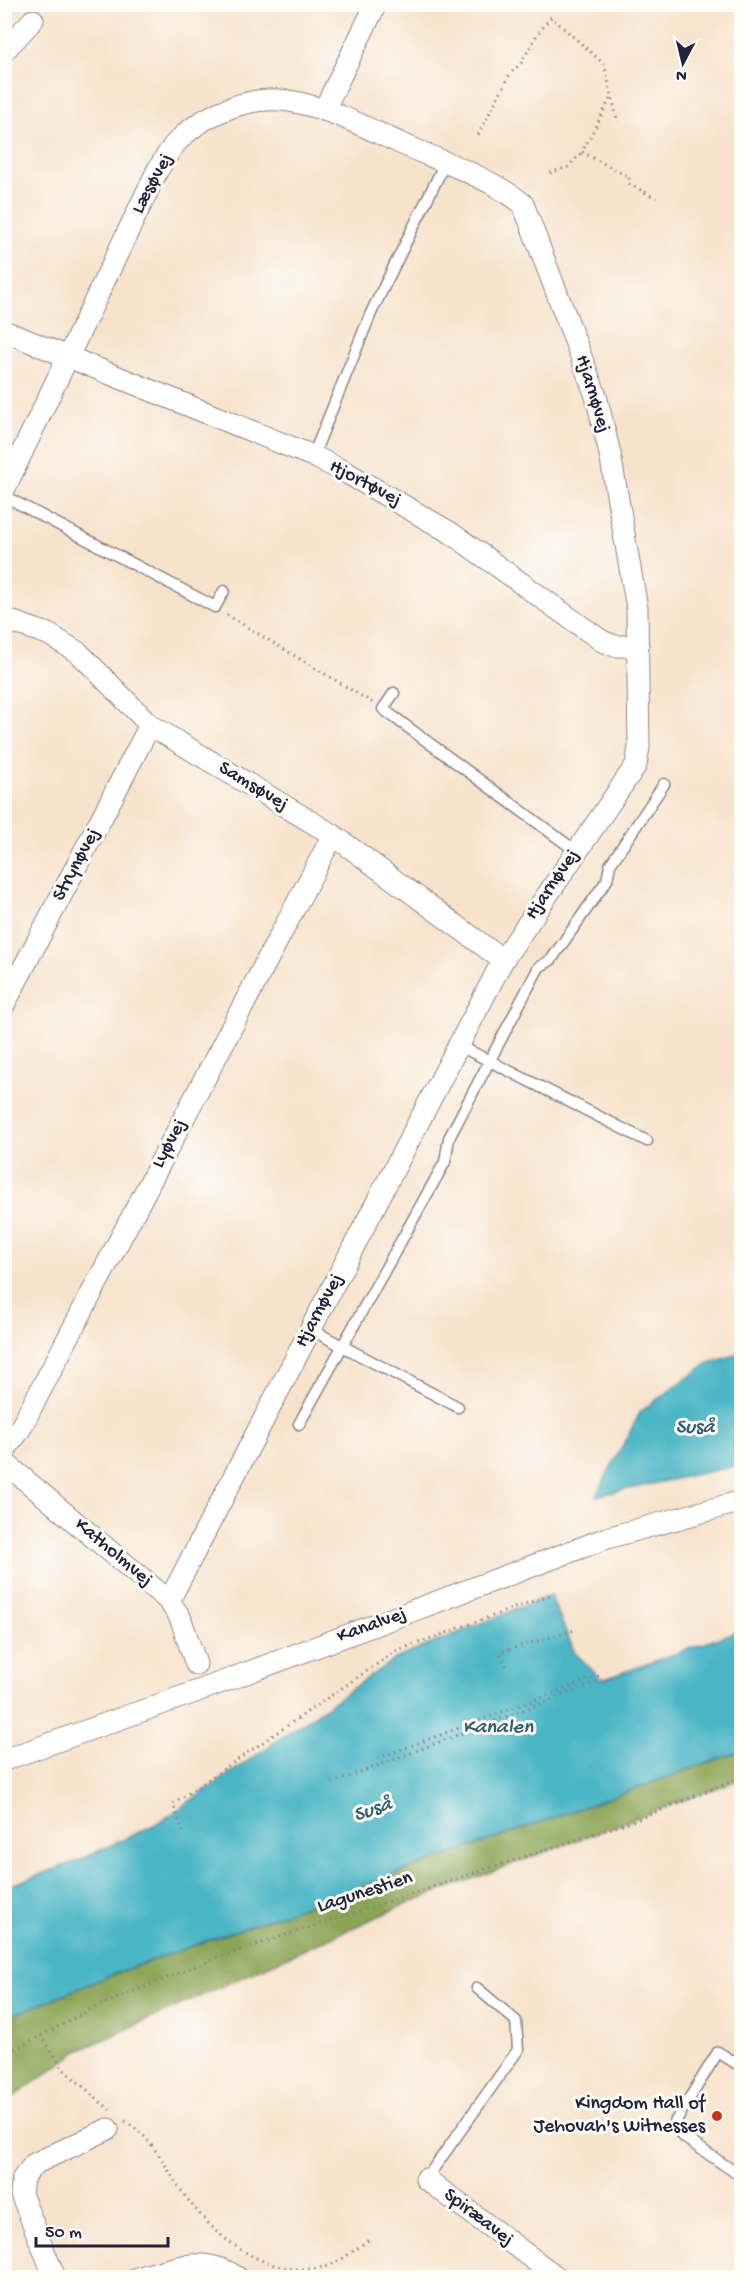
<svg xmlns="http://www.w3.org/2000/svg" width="746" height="2282" font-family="'Gochi Hand',sans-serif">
	<rect width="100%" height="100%" fill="#fdfcf7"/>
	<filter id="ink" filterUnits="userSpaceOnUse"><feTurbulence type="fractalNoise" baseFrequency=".0167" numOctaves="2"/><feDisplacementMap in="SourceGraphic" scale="12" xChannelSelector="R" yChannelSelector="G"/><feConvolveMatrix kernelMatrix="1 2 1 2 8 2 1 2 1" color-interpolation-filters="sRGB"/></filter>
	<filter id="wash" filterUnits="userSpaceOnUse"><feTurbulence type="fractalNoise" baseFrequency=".008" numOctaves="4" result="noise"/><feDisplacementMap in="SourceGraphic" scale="24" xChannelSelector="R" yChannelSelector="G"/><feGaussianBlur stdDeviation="1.35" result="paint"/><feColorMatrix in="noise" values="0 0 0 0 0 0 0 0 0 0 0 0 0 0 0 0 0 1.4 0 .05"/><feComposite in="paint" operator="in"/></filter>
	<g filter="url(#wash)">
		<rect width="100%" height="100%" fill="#f7e3cc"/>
		<path fill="#8ba455" stroke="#566348" stroke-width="1.5" d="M741 1751V1779L408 1903 78 2051 5 2103V2018L125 1970Z"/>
		<g fill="#49b5c5" stroke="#366c80" stroke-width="1.5">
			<path d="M741 1353V1465L596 1496 641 1411 707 1364Z"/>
			<path d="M550 1595 575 1653 602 1680 741 1630V1751L125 1970 5 2018V1887L78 1861 160 1822 395 1659Z"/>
		</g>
	</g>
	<g filter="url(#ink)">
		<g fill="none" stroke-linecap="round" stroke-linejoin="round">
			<g stroke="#8c8284" stroke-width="13">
				<g id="lane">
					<path d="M313 456 371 313 445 163"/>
					<path d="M4 496 215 607 224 591"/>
					<path d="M394 693 383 709 576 851"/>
					<path d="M458 1045 647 1141"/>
					<path d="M310 1329 458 1407"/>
					<path d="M299 1424 445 1162 449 1138 539 967 551 960 607 880 610 865 664 784"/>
					<path d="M742 2067 718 2052 675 2122 682 2136 742 2177"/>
					<path d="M426 2179 518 2050 516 2021 477 1988"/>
				</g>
			</g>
			<g stroke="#8c8284" stroke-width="23">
				<g id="street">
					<path d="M4 51 33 20"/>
					<path d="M324 110 376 4"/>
					<path d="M4 331 313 456 347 473 451 533 602 641 615 646H638"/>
					<path d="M4 490 157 171C163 162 168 152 175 144 203 113 253 93 295 102 335 110 372 131 409 147 448 164 490 178 523 204L596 396 610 454 637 608 639 747 636 765 503 960 169 1601"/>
					<path d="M4 619 48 634 79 653 150 725 333 835 503 960"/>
					<path d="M4 1005 150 725"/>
					<path d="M4 1451 19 1431 333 835"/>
					<path d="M4 1462 169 1601 180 1617 196 1664"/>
					<path d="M4 1760 209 1687 607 1538 742 1501"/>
					<path d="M426 2179 558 2278"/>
					<path d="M55 2278 21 2194 23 2178 34 2164 108 2129"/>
					<path d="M137 2278C174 2268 204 2254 238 2278"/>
				</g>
			</g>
			<g stroke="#8c8284" stroke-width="3" stroke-dasharray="1.5 4.5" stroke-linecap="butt">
				<path d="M610 99 582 152 629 177V184L656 198"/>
				<path d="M478 135 510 74 521 63 538 33 551 17 604 64 618 122"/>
				<path d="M550 173 568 167 582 152"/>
				<path d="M227 615 373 703"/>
				<path d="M506 1666 500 1652 575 1630"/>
				<path d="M378 1758 599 1676"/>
				<path d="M332 1783 602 1680"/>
				<path d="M183 1832 173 1804 396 1651 550 1595"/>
				<path d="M41 2035 63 2069 110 2110"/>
				<path d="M4 2055 95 2007 216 1958 636 1820 742 1777"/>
				<path d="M125 2121C148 2134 164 2163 177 2184 208 2232 263 2282 328 2266 343 2260 357 2248 370 2239"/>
			</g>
			<use href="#lane" stroke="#fff" stroke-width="10"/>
			<use href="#street" stroke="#fff" stroke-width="21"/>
		</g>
	</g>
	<circle fill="#c8321e" stroke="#fdfcf7" stroke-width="2" cx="717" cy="2116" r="6"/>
	<g text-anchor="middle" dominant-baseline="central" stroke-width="6" stroke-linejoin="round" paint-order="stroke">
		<g font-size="20" fill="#22223b" stroke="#fdfcf7">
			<text transform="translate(153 184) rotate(-62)">Læsøvej</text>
			<text transform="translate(592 394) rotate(73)">Hjarnøvej</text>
			<text transform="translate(365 484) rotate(28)">Hjortøvej</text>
			<text transform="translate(253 787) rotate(31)">Samsøvej</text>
			<text transform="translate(77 865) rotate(-62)">Strynøvej</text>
			<text transform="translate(553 885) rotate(-56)">Hjarnøvej</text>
			<text transform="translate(170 1144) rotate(-62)">Lyøvej</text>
			<text transform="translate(320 1311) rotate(-62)">Hjarnøvej</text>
			<text transform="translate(113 1553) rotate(40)">Katholmvej</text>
			<text transform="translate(372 1626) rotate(-20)">Kanalvej</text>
			<text transform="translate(365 1893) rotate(-18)">Lagunestien</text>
			<text transform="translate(478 2218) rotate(37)">Spiræavej</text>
		</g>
		<g font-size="20" fill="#22223b" stroke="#fdfcf7" text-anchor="end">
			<text x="705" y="2104">Kingdom Hall of<tspan x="705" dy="23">Jehovah's Witnesses</tspan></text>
		</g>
		<g font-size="21" font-style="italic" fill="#325d72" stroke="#fdfcf7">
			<text x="695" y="1428">Suså</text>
			<text x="498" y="1728">Kanalen</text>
			<text transform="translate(373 1811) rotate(-19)">Suså</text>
		</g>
	</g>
	<rect width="746" height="2282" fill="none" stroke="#fdfcf7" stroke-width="24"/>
	<g transform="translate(683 63) rotate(187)" stroke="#fdfcf7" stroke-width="4.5" paint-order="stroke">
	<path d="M0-4.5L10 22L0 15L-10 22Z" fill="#22223b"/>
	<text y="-9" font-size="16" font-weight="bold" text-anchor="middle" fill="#22223b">N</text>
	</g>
	<path d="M36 2237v9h132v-9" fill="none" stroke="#22223b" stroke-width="3"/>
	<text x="45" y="2237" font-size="18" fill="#22223b" stroke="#fdfcf7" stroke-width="4.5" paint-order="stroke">50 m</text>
</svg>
